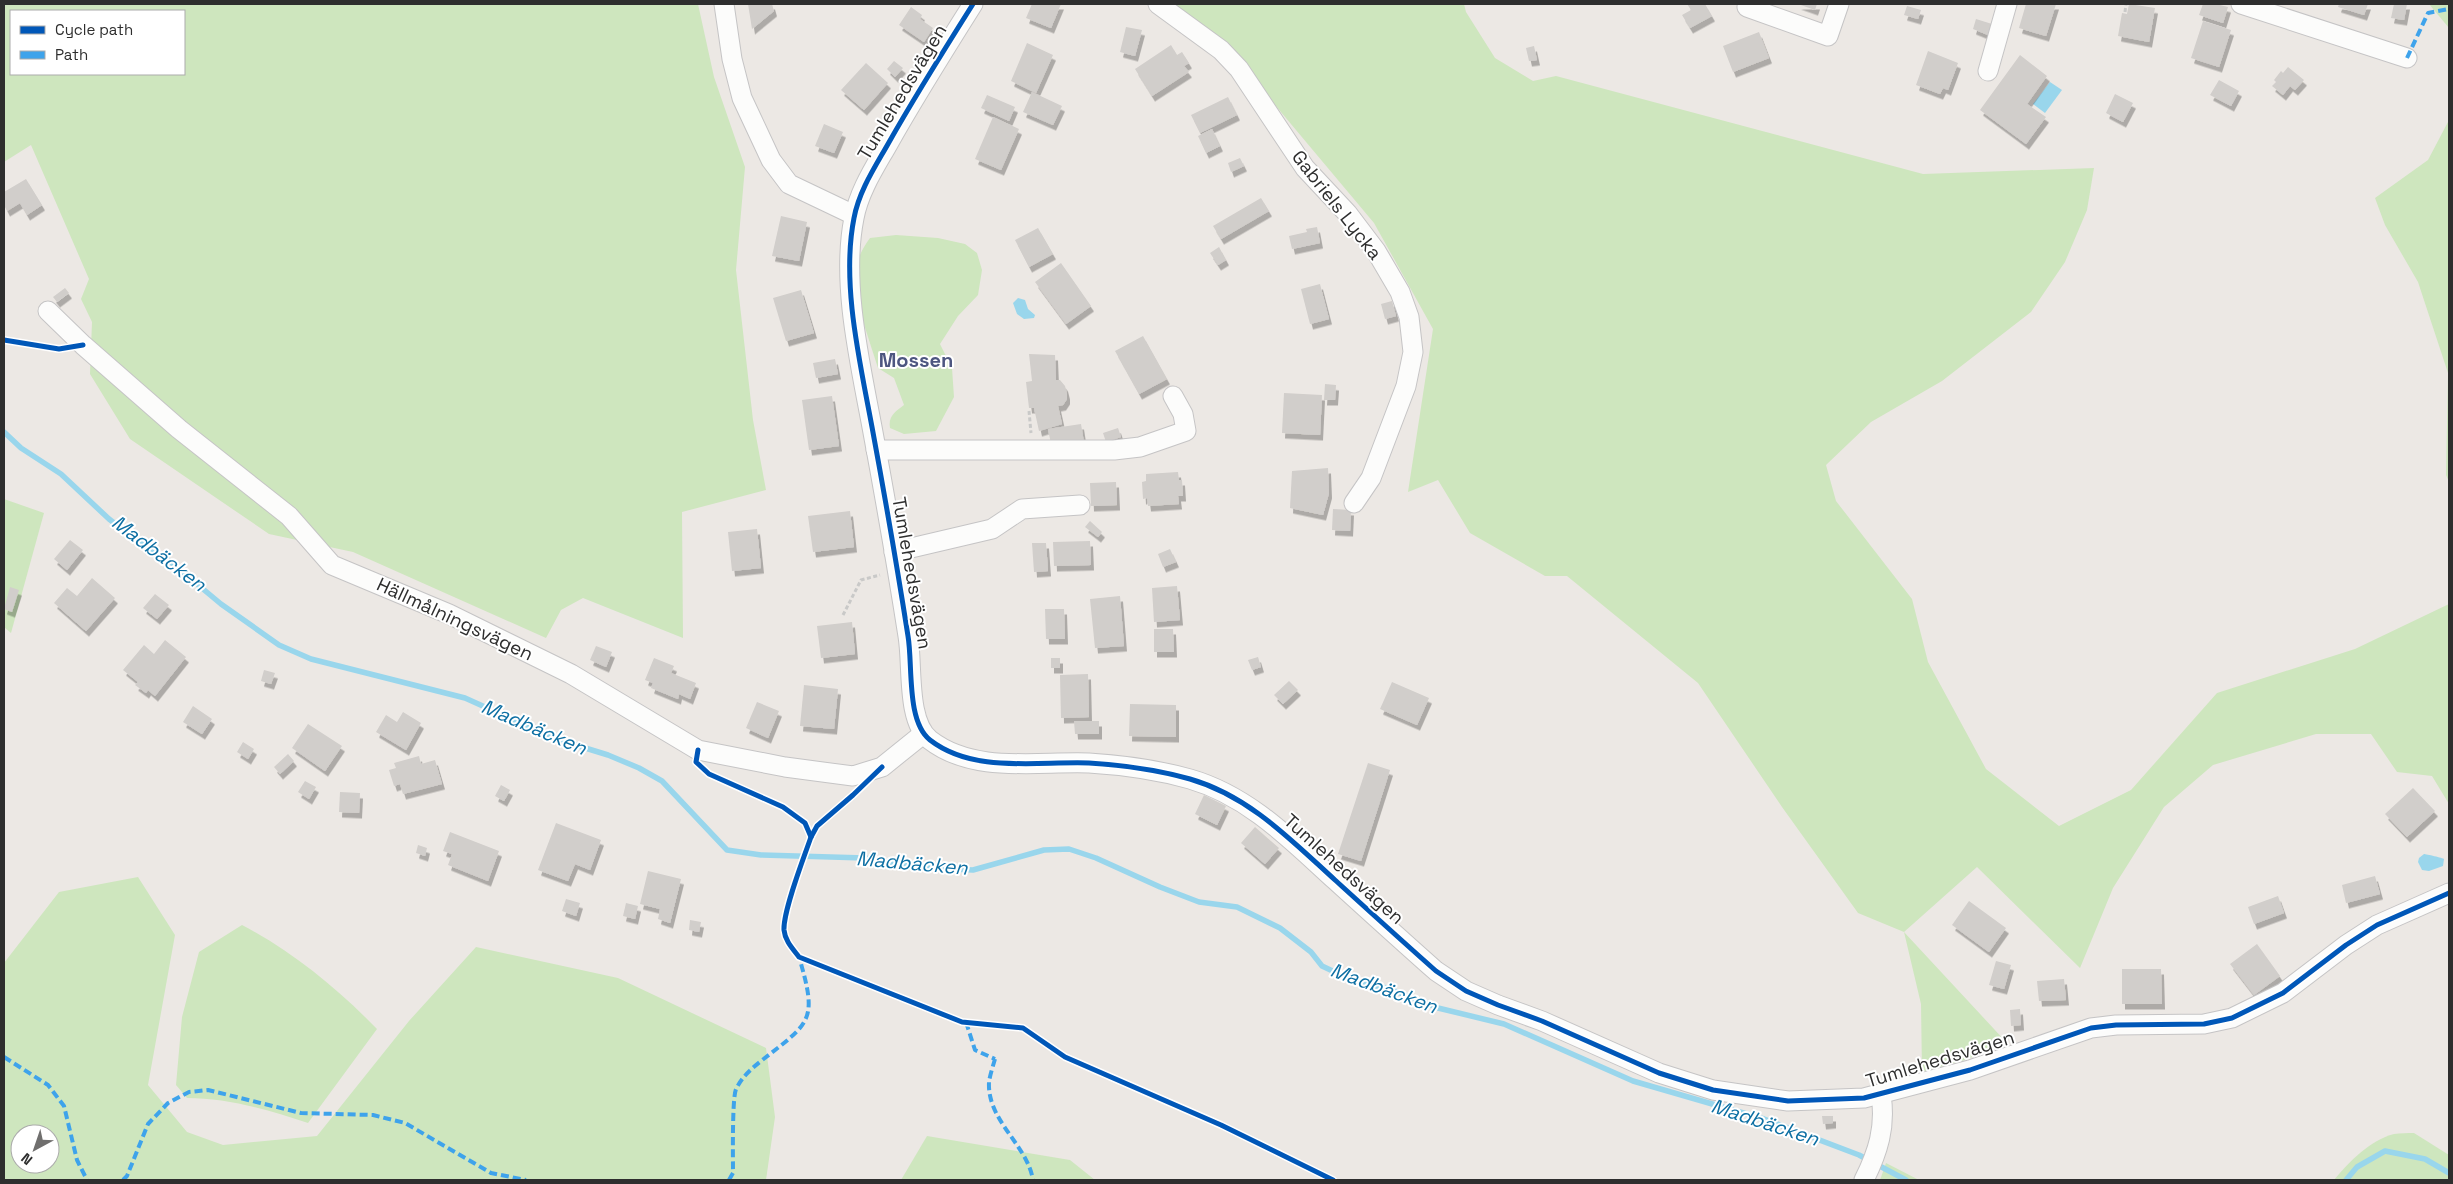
<svg xmlns="http://www.w3.org/2000/svg" width="2453" height="1184" font-family="'Space Grotesk',sans-serif">
	<defs>
		<filter id="shadow"><feDropShadow dx="3" dy="5.5" stdDeviation="0" flood-color="#0004"/></filter>
	</defs>
	<rect width="100%" height="100%" fill="#ece8e4"/>
	<g fill="#cee6be" fill-rule="evenodd">
		<path d="M4 4H698L714 77 745 167 736 270 753 420 766 490 682 512 683 638 583 598 561 610 546 638 353 552 269 534 130 439 90 374 92 322 81 299 89 279 31 145 4 162ZM11 11H184V74H11Z"/>
		<path d="M1172 4H1464L1466 12 1495 58 1533 81 1556 76 1923 174 2094 168 2087 210 2065 262 2031 312 1942 381 1871 422 1826 465 1836 501 1912 599 1928 662 1986 769 2059 826 2131 790 2217 693 2355 649 2449 604V804L2432 776 2397 772 2371 734H2316L2213 765 2164 807 2113 888 2080 968 1977 867 1904 932 2007 1043 1965 1060 1922 1072 1921 1004 1904 932 1858 913 1782 807 1698 683 1567 576H1545L1470 533 1438 480 1408 492 1433 329 1374 223 1229 50Z"/>
		<path d="M2429 4H2449V28Z"/>
		<path d="M2449 120V482L2446 475 2448 373 2418 282 2385 225 2375 198 2428 160Z"/>
		<path d="M896 235 938 238 965 244 977 253 982 270 978 295 958 316 940 344 952 368 954 397 936 431 904 434 890 428C888 416 895 412 904 405L894 378 878 368C871 344 853 298 855 274 856 261 862 249 870 238Z"/>
		<path d="M4 499 44 513 11 633 4 627Z"/>
		<path d="M138 877 175 935 148 1085 187 1132 223 1145 317 1136 409 1021 476 947 618 978 766 1048 775 1117 766 1180H4V963L59 892ZM20 1134H50V1164H20Z"/>
		<path d="M242 925C293 952 337 988 377 1029L308 1123C270 1110 227 1098 187 1098L176 1085 182 1017 199 952Z"/>
		<path d="M2414 1133 2449 1155V1180H2334C2349 1162 2370 1140 2394 1134 2400 1133 2408 1133 2414 1133Z"/>
		<path d="M927 1136 1070 1160 1095 1180H901Z"/>
		<path d="M1886 1163 1919 1180H1880Z"/>
	</g>
	<g fill="#99d6ec">
		<path d="M2050 82 2062 90 2045 113 2033 104Z"/>
		<path d="M1018 298 1025 300 1028 309 1035 315 1034 318 1024 319 1017 314 1013 303Z"/>
		<path d="M2424 854C2426 854 2443 858 2444 859L2443 866 2429 871 2422 870 2418 862 2419 858Z"/>
	</g>
	<g fill="none" stroke-linecap="round" stroke-linejoin="round">
		<g stroke="#99d6ec" stroke-width="5.5">
			<path d="M4 432 21 448 61 474 109 519 153 553 167 559 221 604 279 645 311 659 465 698 556 739 608 755 639 768 662 781 727 850 761 855 865 858 926 868 973 870 1044 850 1069 849 1096 858 1160 887 1199 902 1237 907 1280 928 1311 952 1322 966 1356 982 1387 988 1438 1008 1504 1024 1633 1081 1764 1119 1859 1155 1906 1180"/>
			<path d="M2346 1180 2357 1167 2385 1151 2425 1159 2449 1173"/>
		</g>
	</g>
	<g fill="#d1cecb" filter="url(#shadow)">
		<path d="M748 4H772L774 11 752 29Z"/>
		<path d="M1032 4H1061L1051 28 1026 18Z"/>
		<path d="M1687 4H1705L1712 16 1690 28 1682 15 1691 10Z"/>
		<path d="M1798 4H1817L1815 10Z"/>
		<path d="M2026 4H2056L2046 36 2019 28Z"/>
		<path d="M2129 4 2155 8 2149 42 2118 36 2122 13 2127 14Z"/>
		<path d="M2203 4H2216L2228 7 2223 23 2199 15Z"/>
		<path d="M2339 4H2368L2364 15 2338 7Z"/>
		<path d="M2394 4H2407L2404 20 2391 18Z"/>
		<path d="M1907 6 1921 10 1918 19 1904 15Z"/>
		<path d="M911 7 922 15 920 19 933 28 924 42 899 25Z"/>
		<path d="M1976 19 1992 24 1988 35 1973 29Z"/>
		<path d="M2203 21 2231 30 2219 67 2191 58Z"/>
		<path d="M1126 27 1142 30 1135 56 1120 52Z"/>
		<path d="M1759 32 1769 58 1733 72 1723 46Z"/>
		<path d="M1027 43 1053 55 1036 93 1011 81Z"/>
		<path d="M1171 45 1177 55 1182 52 1189 63 1184 66 1189 72 1152 96 1135 69Z"/>
		<path d="M1534 46 1537 60 1529 61 1526 48Z"/>
		<path d="M1928 51 1958 63 1948 90 1943 88 1940 94 1916 85Z"/>
		<path d="M2020 55 2047 76 2027 104 2046 117 2026 144 1980 110Z"/>
		<path d="M894 61 903 68 895 77 887 69Z"/>
		<path d="M866 63 888 83 864 110 841 90Z"/>
		<path d="M2288 67 2304 80 2295 90 2290 86 2283 95 2272 86 2276 82 2274 80 2281 71 2283 73Z"/>
		<path d="M2219 80 2239 91 2231 106 2210 95Z"/>
		<path d="M1032 92 1062 106 1053 125 1023 112Z"/>
		<path d="M2115 94 2133 103 2123 122 2106 113Z"/>
		<path d="M987 95 1015 107 1009 121 981 108Z"/>
		<path d="M1228 97 1237 115 1200 133 1191 115Z"/>
		<path d="M993 117 1019 129 1001 170 975 159Z"/>
		<path d="M824 124 843 132 834 153 815 146Z"/>
		<path d="M1212 129 1220 146 1206 153 1198 136Z"/>
		<path d="M1240 158 1244 166 1231 172 1228 163Z"/>
		<path d="M26 179 42 205 27 215 20 203 7 211 4 205V192Z"/>
		<path d="M1261 198 1269 211 1221 239 1213 226Z"/>
		<path d="M781 216 807 222 799 261 772 256Z"/>
		<path d="M1317 227 1320 243 1292 249 1289 236 1307 232 1306 229Z"/>
		<path d="M1038 228 1053 254 1029 267 1015 240Z"/>
		<path d="M1219 247 1226 260 1218 265 1210 253Z"/>
		<path d="M1061 263 1091 306 1066 324 1035 282Z"/>
		<path d="M1320 284 1329 319 1310 324 1301 289Z"/>
		<path d="M65 288 69 293 57 302 53 297Z"/>
		<path d="M801 290 814 333 786 341 773 298Z"/>
		<path d="M1392 301 1396 316 1385 319 1381 304Z"/>
		<path d="M1143 336 1167 379 1139 394 1115 351Z"/>
		<path d="M1029 354 1055 355 1056 380H1060L1065 386 1067 394V399L1063 405 1058 406 1062 424 1039 431 1034 408H1029L1026 382 1032 381Z"/>
		<path d="M835 359 838 374 816 378 813 363Z"/>
		<path d="M1325 384 1336 385 1335 400H1324Z"/>
		<path d="M1284 393 1322 395 1320 435 1282 433Z"/>
		<path d="M832 396 839 446 809 450 802 400Z"/>
		<path d="M1081 424 1084 443 1052 449 1048 429Z"/>
		<path d="M1118 428 1121 437 1106 442 1103 433Z"/>
		<path d="M1328 468 1329 493 1323 515 1290 508 1292 471Z"/>
		<path d="M1178 472 1179 480H1182L1183 496H1178L1179 504 1148 506 1147 498 1143 499 1142 482 1146 481V474Z"/>
		<path d="M1116 482 1117 505 1091 506 1090 483Z"/>
		<path d="M1333 509 1351 510 1350 531 1332 530Z"/>
		<path d="M850 511 854 547 813 552 808 516Z"/>
		<path d="M1090 521 1102 532 1098 537 1085 527Z"/>
		<path d="M757 529 761 568 732 571 728 532Z"/>
		<path d="M70 540 83 550 67 570 54 559Z"/>
		<path d="M1090 541 1091 565 1054 566 1053 542Z"/>
		<path d="M1032 543H1046L1048 571 1034 572Z"/>
		<path d="M1170 549 1176 562 1163 567 1158 554Z"/>
		<path d="M92 578 115 598 86 631 54 603 67 588 77 596Z"/>
		<path d="M1177 586 1180 620 1154 622 1152 588Z"/>
		<path d="M10 587 19 590 12 612 4 609Z"/>
		<path d="M155 594 169 605 157 619 143 608Z"/>
		<path d="M1120 596 1124 646 1095 648 1090 599Z"/>
		<path d="M1045 609H1064L1065 639H1046Z"/>
		<path d="M852 622 855 654 821 658 817 626Z"/>
		<path d="M1154 629H1173L1174 652H1154Z"/>
		<path d="M165 640 186 657 155 696 148 690 146 693 135 685 138 682 123 670 144 645 154 654Z"/>
		<path d="M596 646 612 652 606 667 590 660Z"/>
		<path d="M1258 657 1261 667 1252 670 1248 660Z"/>
		<path d="M654 658 674 666 671 673 696 683 690 699 679 694 678 699 651 688 653 683 645 680Z"/>
		<rect x="1051" y="658" width="9" height="10"/>
		<path d="M264 670 275 673 271 684 261 681Z"/>
		<path d="M1088 674 1089 717 1061 718 1060 675Z"/>
		<path d="M1289 681 1298 690 1283 704 1274 695Z"/>
		<path d="M1392 682 1429 698 1417 725 1380 709Z"/>
		<path d="M804 685 838 689 834 729 800 726Z"/>
		<path d="M757 702 779 711 768 738 746 728Z"/>
		<path d="M1130 704 1176 705V737L1129 736Z"/>
		<path d="M193 706 212 719 202 734 183 722Z"/>
		<path d="M403 712 421 723 406 750 376 732 386 715 397 722Z"/>
		<path d="M1074 721H1099V734H1075Z"/>
		<path d="M308 724 342 746 325 771 292 748Z"/>
		<path d="M243 742 254 749 248 759 237 752Z"/>
		<path d="M288 754 294 761 280 774 274 767Z"/>
		<path d="M419 756 421 764 435 760 442 784 403 794 400 784 394 786 389 770 396 768 394 763Z"/>
		<path d="M1368 763 1390 770 1361 861 1338 854Z"/>
		<path d="M305 781 316 787 309 799 298 792Z"/>
		<path d="M501 785 510 790 504 801 495 796Z"/>
		<path d="M2413 788 2435 811 2407 837 2385 814Z"/>
		<path d="M340 792 360 793 359 813 339 812Z"/>
		<path d="M1204 795 1226 806 1217 825 1195 814Z"/>
		<path d="M556 823 601 840 590 870 575 864 568 881 538 870Z"/>
		<path d="M1255 827 1279 848 1265 864 1241 843Z"/>
		<path d="M450 832 499 851 488 881 448 865 452 854 443 851Z"/>
		<path d="M418 845 427 848 425 856 416 853Z"/>
		<path d="M648 871 681 879 670 923 658 919 660 909 640 904Z"/>
		<path d="M2375 876 2380 894 2346 903 2342 885Z"/>
		<path d="M2278 896 2284 913 2254 924 2248 907Z"/>
		<path d="M566 899 580 903 576 916 562 911Z"/>
		<path d="M1969 901 2006 928 1989 952 1952 925Z"/>
		<path d="M626 903 638 906 635 919 623 916Z"/>
		<path d="M690 920 701 922 699 932 689 930Z"/>
		<path d="M2257 944 2280 976 2254 995 2230 964Z"/>
		<path d="M1996 961 2011 965 2004 989 1989 985Z"/>
		<path d="M2122 969H2161L2162 1004H2122Z"/>
		<path d="M2064 979 2066 1000 2039 1001 2037 981Z"/>
		<path d="M2020 1009 2021 1025 2011 1026 2010 1010Z"/>
		<path d="M1822 1116H1833V1123L1823 1124Z"/>
	</g>
	<g fill="none" stroke-linecap="round" stroke-linejoin="round">
		<g stroke="#c5c4c5" stroke-width="21">
			<g id="minor">
				<path d="M724 4 732 59 742 98 771 160 789 184 854 215"/>
				<path d="M973 4C944 50 915 96 888 144 875 167 859 191 854 218 841 283 860 362 872 427 885 497 897 566 908 636 913 665 906 721 930 740 974 774 1038 761 1089 763 1122 765 1158 770 1190 779 1249 796 1291 840 1335 880 1368 910 1402 941 1436 971L1466 991 1498 1005 1542 1021 1659 1073 1713 1090 1788 1101 1864 1098 1970 1070 2091 1028 2116 1025 2204 1024 2232 1018 2283 993 2346 945 2377 925 2449 893"/>
				<path d="M1158 4 1221 50 1239 69 1305 168 1348 214 1376 251 1400 292 1409 317 1413 352 1406 386 1371 478 1354 503"/>
				<path d="M2241 4 2407 58"/>
				<path d="M1747 7 1828 36 1839 4"/>
				<path d="M1988 71 2007 4"/>
				<path d="M48 311 83 345 179 429 289 516 332 565 449 614 571 674 698 750 785 767 853 776 882 767 923 734"/>
				<path d="M876 450H1114L1140 447 1186 431 1183 414 1173 396"/>
				<path d="M894 552 992 529 1022 509 1080 505"/>
				<path d="M1864 1180C1878 1152 1886 1127 1881 1095"/>
			</g>
		</g>
		<g stroke="#c9c9c8" stroke-width="3" stroke-dasharray="4 2.5" stroke-linecap="butt">
			<path d="M2125 12 2126 4"/>
			<path d="M1029 411 1031 433"/>
			<path d="M843 615 861 580 880 575"/>
		</g>
		<use href="#minor" stroke="#fcfcfb" stroke-width="19"/>
		<g stroke="#3ea3eb" stroke-width="4" stroke-dasharray="8 4" stroke-linecap="butt">
			<path d="M2407 58 2428 13 2449 9"/>
			<path d="M966 1022 975 1050 995 1059"/>
			<path d="M4 1057 48 1085 64 1106 77 1160 87 1180"/>
			<path d="M995 1059C993 1066 990 1075 989 1082 987 1121 1027 1144 1033 1180"/>
			<path d="M123 1180 127 1176 148 1124 168 1103 189 1092 208 1090 301 1113 373 1115 405 1123 491 1173 526 1180"/>
			<path d="M729 1180 733 1173C733 1158 732 1099 736 1089 742 1077 751 1069 761 1061 811 1022 818 1021 799 957"/>
		</g>
		<g stroke="#fff" stroke-width="8">
			<g id="cycleway">
				<path d="M973 4C944 50 915 96 888 144 875 167 859 191 854 218 841 283 860 362 872 427 885 497 897 566 908 636 913 665 906 721 930 740 974 774 1038 761 1089 763 1122 765 1158 770 1190 779 1249 796 1291 840 1335 880 1368 910 1402 941 1436 971L1466 991 1498 1005 1542 1021 1659 1073 1713 1090 1788 1101 1864 1098 1970 1070 2091 1028 2116 1025 2204 1024 2232 1018 2283 993 2346 945 2377 925 2449 893"/>
				<path d="M4 340 59 349 83 345"/>
				<path d="M698 750 696 762 709 774 783 807 805 823 811 837"/>
				<path d="M882 767 853 795 817 826 811 837C804 857 783 911 784 930 785 941 793 949 799 957L962 1022 1023 1028 1065 1057 1221 1125 1333 1180"/>
			</g>
		</g>
		<use href="#cycleway" stroke="#0057b8" stroke-width="5"/>
	</g>
	<g text-anchor="middle" dominant-baseline="central" stroke-width="4" stroke-linejoin="round" paint-order="stroke">
		<g font-size="19" fill="#2e2e2e" stroke="#fff">
			<text transform="translate(902 92) rotate(-59)">Tumlehedsvägen</text>
			<text transform="translate(1337 205) rotate(52)">Gabriels Lycka</text>
			<text transform="translate(912 573) rotate(80)">Tumlehedsvägen</text>
			<text transform="translate(455 619) rotate(25)">Hällmålningsvägen</text>
			<text transform="translate(1344 869) rotate(42)">Tumlehedsvägen</text>
			<text transform="translate(1940 1059) rotate(-17)">Tumlehedsvägen</text>
		</g>
		<g font-size="20" font-weight="bold" fill="#4d5680" stroke="#fff">
			<text x="916" y="360">Mossen</text>
		</g>
		<g font-size="20" font-style="italic" fill="#0d6fa3" stroke="#fff">
			<text transform="translate(159 553) rotate(37)">Madbäcken</text>
			<text transform="translate(534 727) rotate(23)">Madbäcken</text>
			<text transform="translate(912 863) rotate(5)">Madbäcken</text>
			<text transform="translate(1384 988) rotate(20)">Madbäcken</text>
			<text transform="translate(1765 1122) rotate(18)">Madbäcken</text>
		</g>
	</g>
	<rect width="2453" height="1184" fill="none" stroke="#2e2e2e" stroke-width="10"/>
	<rect x="10" y="10" width="175" height="65" fill="#ffffff" stroke="#ababab"/>
	<rect x="20" y="26" width="25" height="8" fill="#0057b8" stroke="#ababab"/>
	<text x="55" y="35" font-size="15" fill="#2e2e2e">Cycle path</text>
	<rect x="20" y="51" width="25" height="8" fill="#3ea3eb" stroke="#ababab"/>
	<text x="55" y="60" font-size="15" fill="#2e2e2e">Path</text>
	<g transform="translate(35 1149) rotate(220)"><circle r="24" fill="#ffffff" stroke="#ababab"/>
	<path d="M0-4L9 19L0 12L-9 19Z" fill="#706f6e"/>
	<text y="-8" font-size="14" font-weight="bold" text-anchor="middle" fill="#2e2e2e">N</text>
	</g>
</svg>
